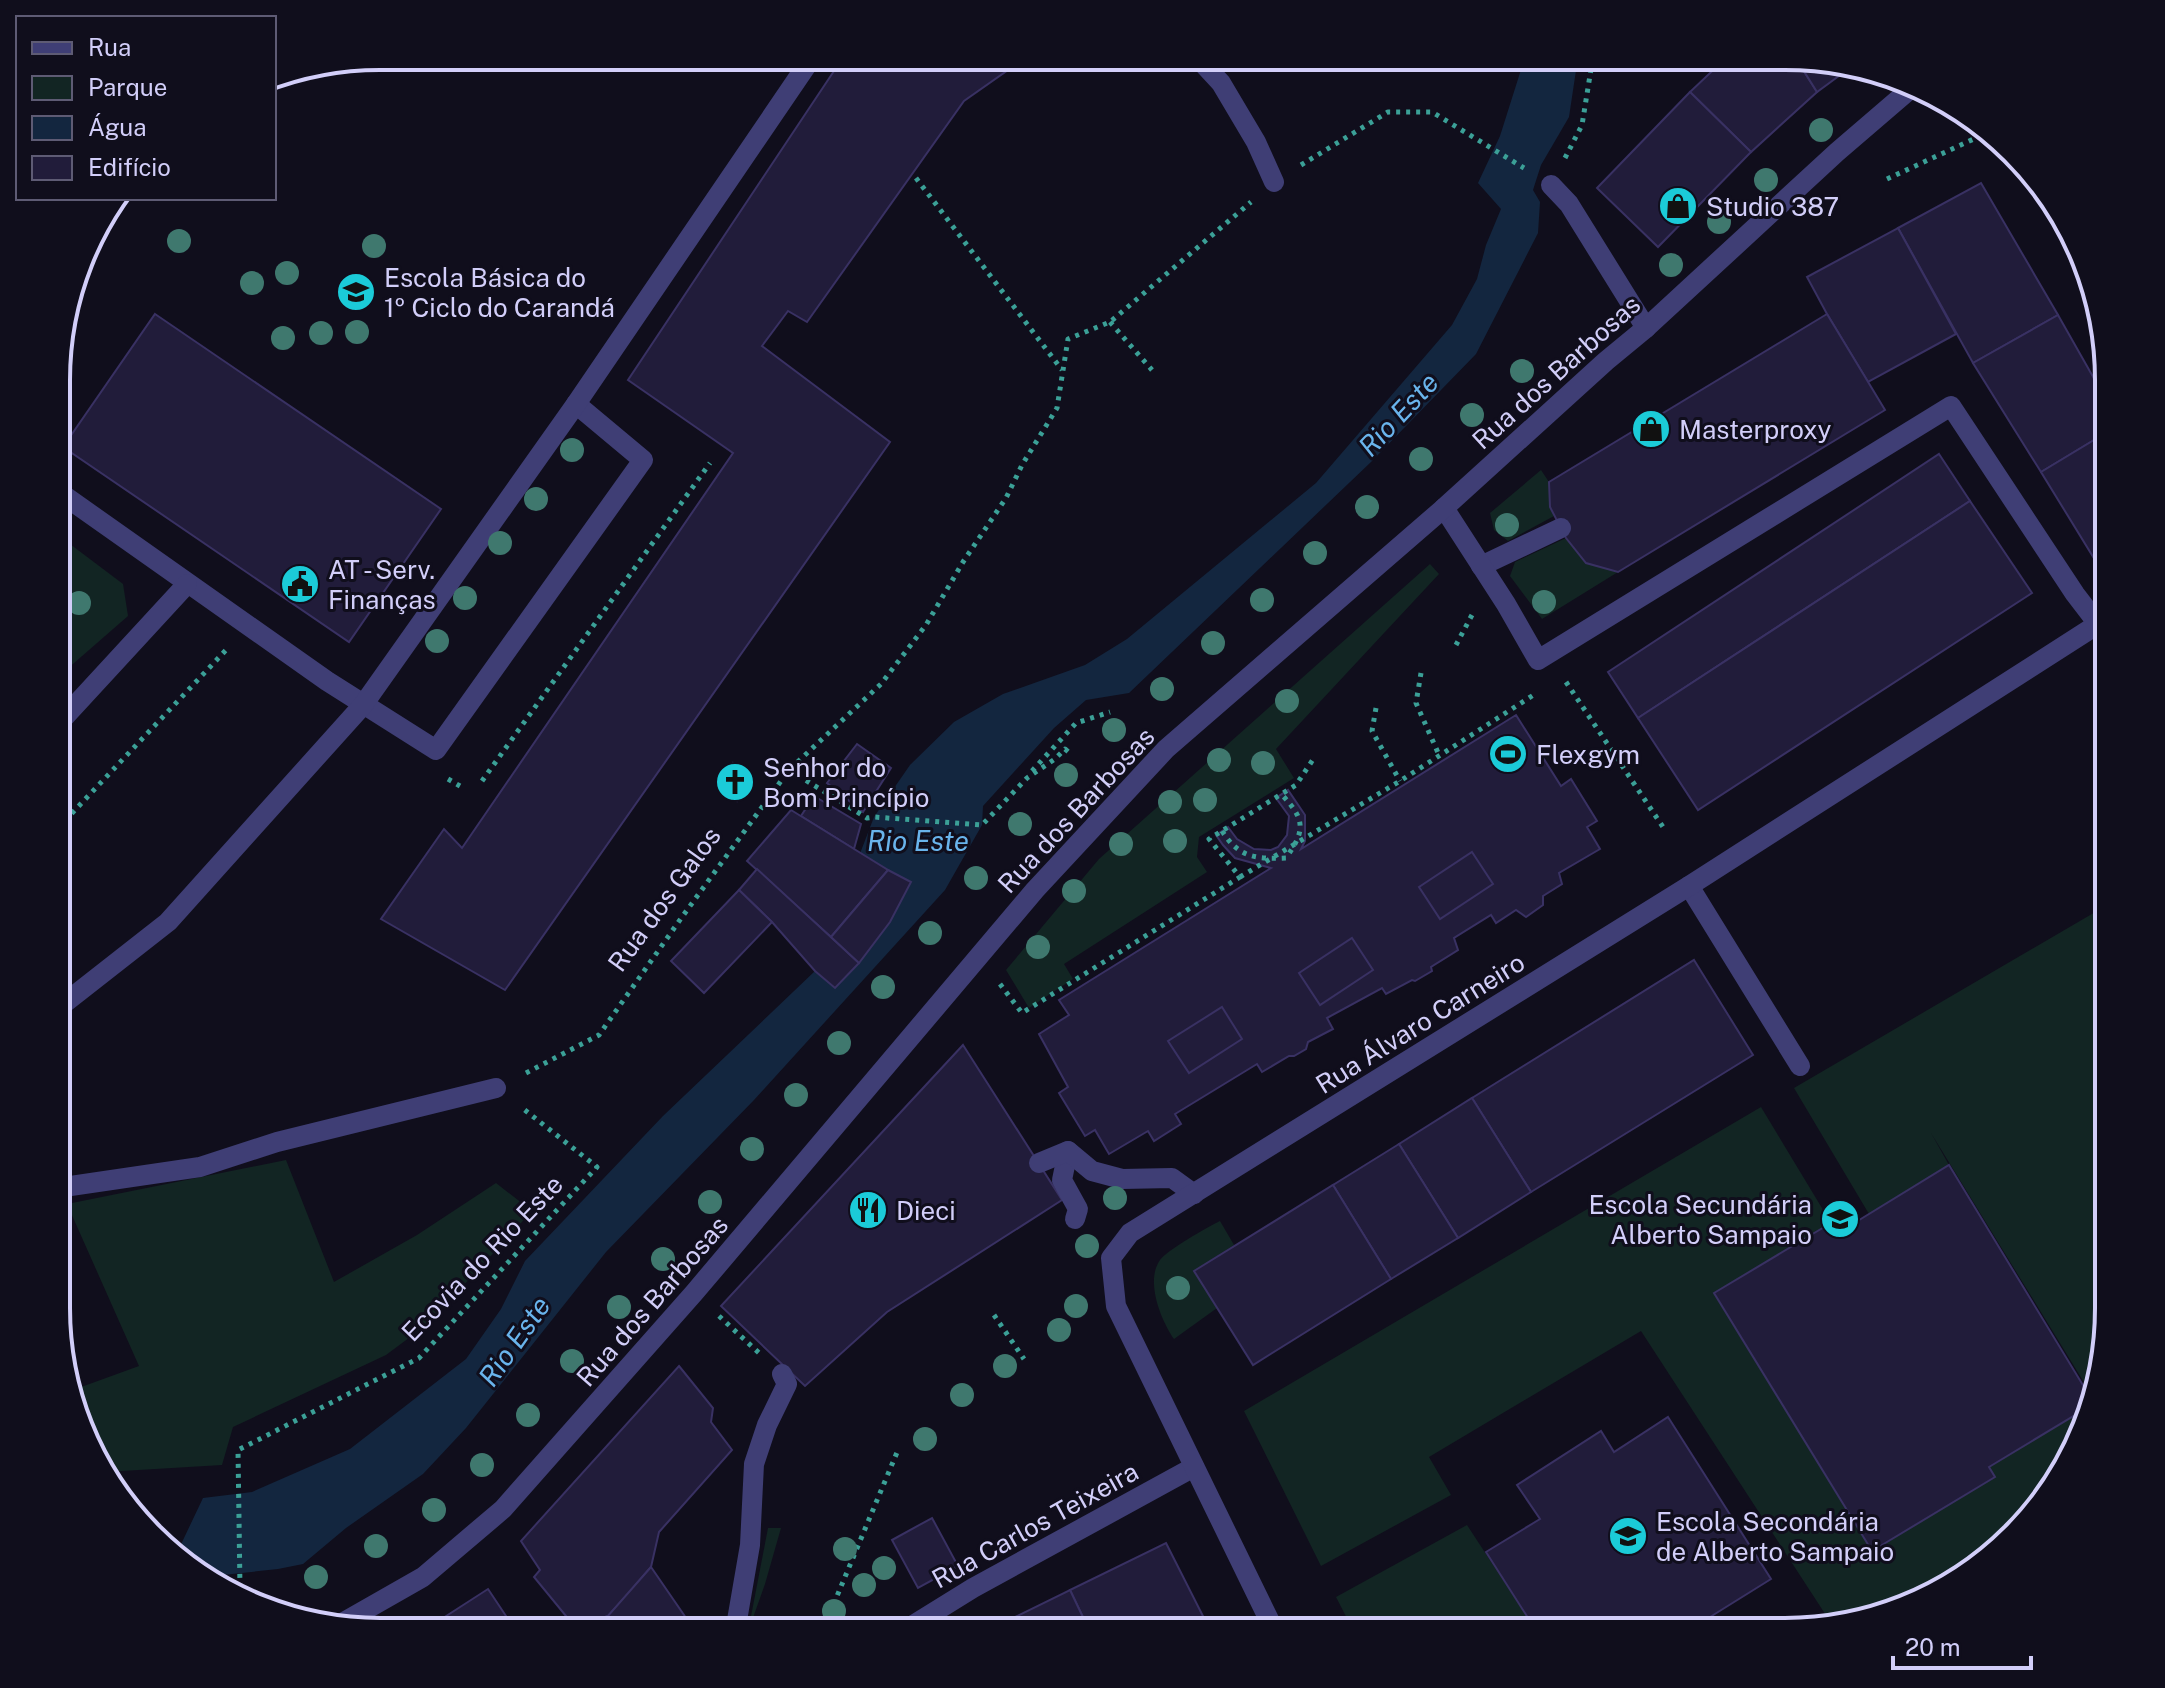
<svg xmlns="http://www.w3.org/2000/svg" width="2165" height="1688" font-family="'Public Sans',sans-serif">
	<rect width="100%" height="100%" fill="#100e1c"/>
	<g fill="#122523">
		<path d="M116 198H131L81 272 99 218Z"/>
		<path d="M1541 470 1549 482 1550 507 1554 516 1508 541 1494 530 1490 513Z"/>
		<path d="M58 535 123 584 128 616 58 677Z"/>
		<path d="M1566 538 1586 563 1618 572 1542 619 1510 576 1515 562Z"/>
		<path d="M1430 564 1439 574 1276 749 1294 778 1199 837 1197 857 1207 872 1064 964 1073 979 1029 1008 1006 970 1099 859Z"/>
		<path d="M2109 904 2108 1330 2093 1397 1931 1133 1949 1165 1869 1214 1794 1088Z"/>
		<path d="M1761 1107 1831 1223 1714 1294 1872 1551 1995 1477 1989 1467 2090 1406 2084 1433 2028 1522 1910 1607 1831 1623 1641 1331 1429 1457 1451 1495 1321 1566 1244 1411Z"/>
		<path d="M286 1160 334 1282 417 1235 496 1183 532 1211 429 1323 386 1355 233 1427 222 1465 105 1472 90 1452 73 1390 139 1366 67 1204Z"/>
		<path d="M1220 1221 1234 1245 1194 1271 1217 1308 1174 1339C1161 1320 1145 1281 1160 1260 1166 1251 1209 1226 1220 1221Z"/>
		<path d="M1467 1525 1537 1632H1354L1336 1597Z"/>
		<path d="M768 1528H781L765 1584 748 1632Z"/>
	</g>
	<path fill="#13263f" d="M1525 57H1578L1569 117 1541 165 1533 190 1540 202 1538 233 1476 354 1371 462 1129 693 1086 700 1054 728 983 806 982 825 945 890 754 1100 606 1252 466 1428 423 1474 346 1528 303 1564 278 1569 223 1575 212 1580 175 1557 203 1498 252 1492 350 1449 466 1359 501 1309 525 1261 663 1116 815 971 874 817 910 765 954 722 1003 694 1085 665 1127 639 1316 483 1452 325 1477 279 1486 245 1501 209 1478 183 1500 136Z"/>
	<g fill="#211c3a" stroke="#393163" stroke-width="2">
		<path d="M844 56H1028L964 101 807 322 788 311 762 346 890 442 505 990 381 919 444 829 462 848 733 453 628 380Z"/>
		<path d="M1727 57H1795L1817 92 1751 152 1690 92Z"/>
		<path d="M1795 57H1806L1851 67 1817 92Z"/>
		<path d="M1690 92 1751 152 1658 247 1597 188Z"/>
		<path d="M1981 183 2058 315 1973 363 1898 228Z"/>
		<path d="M1898 228 1956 334 1868 382 1827 314 1807 277Z"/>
		<path d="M155 314 441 509 349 642 63 447Z"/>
		<path d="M1827 314 1885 410 1618 572 1586 563 1566 538 1550 507 1549 482Z"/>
		<path d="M2058 315 2109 405V431L2041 472 1973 363Z"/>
		<path d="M2109 431V569L2103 573 2041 472Z"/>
		<path d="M1939 454 1970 501 1638 718 1608 672Z"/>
		<path d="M1970 501 2032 593 1698 810 1638 718Z"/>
		<path d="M1516 715 1561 786 1571 779 1597 821 1587 827 1600 849 1559 873 1562 884 1543 896V905L1526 917 1516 910 1496 923 1491 915 1454 938 1458 950 1431 967 1432 971 1415 981 1412 980 1386 994 1382 988 1327 1018 1333 1029 1308 1042 1306 1049 1294 1056H1289L1262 1072 1257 1064 1175 1114 1181 1124 1154 1141 1148 1131 1109 1154 1095 1130 1085 1136 1059 1093 1068 1087 1039 1034 1069 1015 1059 1000 1271 868 1235 858 1223 845 1216 835 1228 827 1237 839 1254 849 1271 850 1278 847 1287 835 1289 816 1276 798 1288 790 1305 815V841L1301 849Z"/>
		<path d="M857 744 891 768 863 812 827 783Z"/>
		<path d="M733 763 753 780 737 801 718 784Z"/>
		<path d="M814 796 861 824 854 849 801 816Z"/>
		<path d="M791 810 888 870 831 937 747 861Z"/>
		<path d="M1472 852 1493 884 1440 919 1419 887Z"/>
		<path d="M757 869 859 963 835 988 815 971 772 922 739 890Z"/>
		<path d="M888 870 911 882 890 922 859 963 831 937Z"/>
		<path d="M739 890 772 922 704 993 671 961Z"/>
		<path d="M1352 938 1373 970 1320 1005 1299 973Z"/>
		<path d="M1694 960 1753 1055 1531 1192 1472 1098Z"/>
		<path d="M1222 1007 1242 1039 1189 1073 1168 1041Z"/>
		<path d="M963 1045 1062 1200 887 1312 805 1386 721 1306Z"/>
		<path d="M1472 1098 1531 1192 1458 1238 1399 1144Z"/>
		<path d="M1399 1144 1458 1238 1391 1279 1333 1185Z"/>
		<path d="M1949 1165 2092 1400 2090 1406 1989 1467 1995 1477 1872 1551 1714 1293 1831 1223 1838 1233Z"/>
		<path d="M1333 1185 1391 1279 1253 1365 1194 1271Z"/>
		<path d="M679 1366 713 1408 711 1422 732 1450 659 1532 651 1567 629 1593 608 1616 575 1627 534 1577 540 1570 521 1541Z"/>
		<path d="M1668 1417 1771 1579 1702 1622 1708 1632H1537L1486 1552 1540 1519 1517 1485 1601 1431 1614 1452Z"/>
		<path d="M932 1518 958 1566 918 1588 892 1540Z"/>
		<path d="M1166 1543 1211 1632H1090L1070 1590Z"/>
		<path d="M651 1567 695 1631H596L591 1622 608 1616Z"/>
		<path d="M488 1589 516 1631H423Z"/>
		<path d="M1070 1590 1090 1632H986L1009 1620Z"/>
	</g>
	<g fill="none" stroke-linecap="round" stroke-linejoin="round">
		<g stroke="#3ba097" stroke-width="5" stroke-dasharray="4 6" stroke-linecap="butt">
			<path d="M1565 158 1582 125 1592 63 1594 57"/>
			<path d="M1301 165 1388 112H1432L1524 168"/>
			<path d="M916 178 1062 370"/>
			<path d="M1887 179 1978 137"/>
			<path d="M1110 322 1152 370"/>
			<path d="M1456 645 1473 613"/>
			<path d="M1421 673 1416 703 1439 755"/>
			<path d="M1566 682 1663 827"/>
			<path d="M1376 708 1372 731 1400 781"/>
			<path d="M789 770 867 818 874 817 982 825 1027 778 1055 759 1065 749 1071 754"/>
			<path d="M1032 771 1076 723 1110 712"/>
			<path d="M448 779 460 786"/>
			<path d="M482 781 710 463"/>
			<path d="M58 828 226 650"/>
			<path d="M1222 831C1239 858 1256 859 1286 858 1305 831 1306 820 1282 795"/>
			<path d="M1240 877 1400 781 1535 694"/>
			<path d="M1000 984 1022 1013 1240 877 1209 839 1296 785 1314 758"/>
			<path d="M526 1073 599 1035 682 917 789 770 881 684 926 625 963 562 1006 498 1022 465 1057 408 1068 339 1110 322 1251 202"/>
			<path d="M994 1315 1024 1359"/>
			<path d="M719 1316 759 1353"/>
			<path d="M231 1592 240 1588 238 1450 419 1358 597 1167 521 1107"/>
			<path d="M822 1632 898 1450"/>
		</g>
		<g stroke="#3f3e75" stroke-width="20">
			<path d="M1551 185 1569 204 1646 328"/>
			<path d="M1481 566 1561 528"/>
			<path d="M1689 886 1800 1066"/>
		</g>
		<g stroke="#3f3e75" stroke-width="20">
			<path d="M1196 56 1221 83 1256 142 1274 182"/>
			<path d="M59 492 327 681 436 750 643 460 576 404"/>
			<path d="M1444 508 1506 604 1538 660 1951 406 2075 594 2098 624"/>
			<path d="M58 724 187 584"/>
			<path d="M57 1009 168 922 363 705 576 404 813 56"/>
			<path d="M1068 1151 1062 1180 1078 1209 1075 1219"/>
			<path d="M1039 1163 1068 1151 1092 1171 1122 1179 1172 1178 1194 1194"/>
			<path d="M57 1188 200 1167 277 1142 496 1088"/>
			<path d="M337 1626 423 1577 503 1509 694 1293 1035 890 1166 749 1444 508 1606 361 1646 328 1837 152 1915 85"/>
			<path d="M735 1632 750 1545 754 1464 767 1425 787 1384 782 1374"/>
			<path d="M902 1632 973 1588 1194 1467"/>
			<path d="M1275 1632 1116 1306 1111 1258 1130 1233 1689 886 2109 617"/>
		</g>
	</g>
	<g fill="#3f786e">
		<circle cx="1821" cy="130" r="12"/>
		<circle cx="1766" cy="180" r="12"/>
		<circle cx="1719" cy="222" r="12"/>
		<circle cx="179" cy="241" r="12"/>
		<circle cx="374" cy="246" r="12"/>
		<circle cx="1671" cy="265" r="12"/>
		<circle cx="287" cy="273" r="12"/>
		<circle cx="252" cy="283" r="12"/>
		<circle cx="357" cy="332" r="12"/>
		<circle cx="321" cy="333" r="12"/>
		<circle cx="283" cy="338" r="12"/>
		<circle cx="1522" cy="371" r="12"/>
		<circle cx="1472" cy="415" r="12"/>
		<circle cx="572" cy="450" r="12"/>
		<circle cx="1421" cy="459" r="12"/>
		<circle cx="536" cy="499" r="12"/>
		<circle cx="1367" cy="507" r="12"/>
		<circle cx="1507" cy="525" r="12"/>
		<circle cx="500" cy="543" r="12"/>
		<circle cx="1315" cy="553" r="12"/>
		<circle cx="465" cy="598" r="12"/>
		<circle cx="1262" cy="600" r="12"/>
		<circle cx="1544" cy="602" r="12"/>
		<circle cx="79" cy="603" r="12"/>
		<circle cx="437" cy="641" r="12"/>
		<circle cx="1213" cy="643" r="12"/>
		<circle cx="1162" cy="689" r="12"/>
		<circle cx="1287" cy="701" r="12"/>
		<circle cx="1114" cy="730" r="12"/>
		<circle cx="1219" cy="760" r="12"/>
		<circle cx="1263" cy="763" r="12"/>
		<circle cx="1066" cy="775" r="12"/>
		<circle cx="1205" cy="800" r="12"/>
		<circle cx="1170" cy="802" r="12"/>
		<circle cx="1020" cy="824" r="12"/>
		<circle cx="1175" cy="841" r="12"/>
		<circle cx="1121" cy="844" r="12"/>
		<circle cx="976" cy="878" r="12"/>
		<circle cx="1074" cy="891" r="12"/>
		<circle cx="930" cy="933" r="12"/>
		<circle cx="1038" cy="947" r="12"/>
		<circle cx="883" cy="987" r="12"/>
		<circle cx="839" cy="1043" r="12"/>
		<circle cx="796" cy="1095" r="12"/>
		<circle cx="752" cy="1149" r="12"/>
		<circle cx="1115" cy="1198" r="12"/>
		<circle cx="710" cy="1202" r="12"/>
		<circle cx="1087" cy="1246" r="12"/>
		<circle cx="663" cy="1259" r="12"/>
		<circle cx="1178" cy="1288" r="12"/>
		<circle cx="1076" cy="1306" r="12"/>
		<circle cx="619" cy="1307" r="12"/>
		<circle cx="1059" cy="1330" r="12"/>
		<circle cx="572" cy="1361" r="12"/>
		<circle cx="1005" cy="1366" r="12"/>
		<circle cx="962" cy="1395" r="12"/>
		<circle cx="528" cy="1415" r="12"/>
		<circle cx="925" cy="1439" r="12"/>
		<circle cx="482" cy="1465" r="12"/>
		<circle cx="434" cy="1510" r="12"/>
		<circle cx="376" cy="1546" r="12"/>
		<circle cx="845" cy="1549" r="12"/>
		<circle cx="884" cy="1568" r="12"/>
		<circle cx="316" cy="1577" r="12"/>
		<circle cx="864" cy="1585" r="12"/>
		<circle cx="834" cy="1611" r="12"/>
	</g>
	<defs>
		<g id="shop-disc" transform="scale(2)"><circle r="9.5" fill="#1bcbd8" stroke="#100e1c"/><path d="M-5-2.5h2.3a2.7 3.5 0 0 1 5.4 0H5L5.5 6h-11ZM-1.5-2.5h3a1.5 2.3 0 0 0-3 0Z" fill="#111"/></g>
		<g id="school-disc" transform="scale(2)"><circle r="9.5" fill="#1bcbd8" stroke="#100e1c"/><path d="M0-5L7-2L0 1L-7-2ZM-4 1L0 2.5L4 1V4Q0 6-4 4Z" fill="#111"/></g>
		<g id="civic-disc" transform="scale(2)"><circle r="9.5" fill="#1bcbd8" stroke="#100e1c"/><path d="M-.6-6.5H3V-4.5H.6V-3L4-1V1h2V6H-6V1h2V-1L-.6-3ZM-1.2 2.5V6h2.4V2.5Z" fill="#111"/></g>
		<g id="stadium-disc" transform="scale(2)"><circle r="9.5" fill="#1bcbd8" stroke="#100e1c"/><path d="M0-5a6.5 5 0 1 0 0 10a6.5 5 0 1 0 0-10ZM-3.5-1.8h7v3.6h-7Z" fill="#111"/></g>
		<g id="church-disc" transform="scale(2)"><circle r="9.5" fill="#1bcbd8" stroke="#100e1c"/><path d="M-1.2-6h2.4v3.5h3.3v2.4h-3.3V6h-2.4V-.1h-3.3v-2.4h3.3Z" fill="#111"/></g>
		<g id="restaurant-disc" transform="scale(2)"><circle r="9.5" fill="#1bcbd8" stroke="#100e1c"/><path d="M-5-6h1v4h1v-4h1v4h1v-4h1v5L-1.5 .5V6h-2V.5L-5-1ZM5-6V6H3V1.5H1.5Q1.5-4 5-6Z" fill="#111"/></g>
	</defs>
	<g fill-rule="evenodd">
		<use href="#shop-disc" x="1678" y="206"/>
		<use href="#school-disc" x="356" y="292"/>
		<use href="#shop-disc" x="1651" y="429"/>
		<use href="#civic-disc" x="300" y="584"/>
		<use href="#stadium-disc" x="1508" y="754"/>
		<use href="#church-disc" x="735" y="782"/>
		<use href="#restaurant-disc" x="868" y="1210"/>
		<use href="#school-disc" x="1840" y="1219"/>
		<use href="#school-disc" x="1628" y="1536"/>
	</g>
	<g text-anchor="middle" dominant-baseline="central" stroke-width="6" stroke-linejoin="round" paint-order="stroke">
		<g font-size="26" fill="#d2cef9" stroke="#100e1c" text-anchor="start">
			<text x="1706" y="206">Studio 387</text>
			<text x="384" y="277">Escola Básica do<tspan x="384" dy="30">1º Ciclo do Carandá</tspan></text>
			<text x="1679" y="429">Masterproxy</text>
			<text x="328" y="569">AT - Serv.<tspan x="328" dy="30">Finanças</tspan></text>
			<text x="1536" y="754">Flexgym</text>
			<text x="763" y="767">Senhor do<tspan x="763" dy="30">Bom Princípio</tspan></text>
			<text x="1812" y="1204" text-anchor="end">Escola Secundária<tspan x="1812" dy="30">Alberto Sampaio</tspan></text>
			<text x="896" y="1210">Dieci</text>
			<text x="1656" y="1521">Escola Secondária<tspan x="1656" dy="30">de Alberto Sampaio</tspan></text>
		</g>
		<g font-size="26" fill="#d2cef9" stroke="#100e1c">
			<text transform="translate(1556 372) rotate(-42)">Rua dos Barbosas</text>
			<text transform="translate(1076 810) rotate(-47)">Rua dos Barbosas</text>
			<text transform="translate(664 899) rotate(-54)">Rua dos Galos</text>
			<text transform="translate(1420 1023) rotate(-32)">Rua Álvaro Carneiro</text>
			<text transform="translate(482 1258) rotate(-46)">Ecovia do Rio Este</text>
			<text transform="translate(652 1301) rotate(-49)">Rua dos Barbosas</text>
			<text transform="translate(1035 1525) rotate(-29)">Rua Carlos Teixeira</text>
		</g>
		<g font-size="28" font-style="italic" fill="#69b4ec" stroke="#100e1c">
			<text transform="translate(1398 414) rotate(-47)">Rio Este</text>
			<text x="918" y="840">Rio Este</text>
			<text transform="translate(514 1341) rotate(-55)">Rio Este</text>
		</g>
	</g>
	<path d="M0 0H2165V1688H0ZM380 70H1785A310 310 0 0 1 2095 380V1308A310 310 0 0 1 1785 1618H380A310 310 0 0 1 70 1308V380A310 310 0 0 1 380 70Z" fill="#100e1c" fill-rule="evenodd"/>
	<path fill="none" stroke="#d2cef9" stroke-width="4" d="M380 70H1785A310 310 0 0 1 2095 380V1308A310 310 0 0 1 1785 1618H380A310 310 0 0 1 70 1308V380A310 310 0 0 1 380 70Z"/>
	<rect x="16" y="16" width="260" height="184" fill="#100e1c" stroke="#5e5b74" stroke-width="2"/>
	<rect x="32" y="42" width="40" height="12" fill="#3f3e75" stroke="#5e5b74" stroke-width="2"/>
	<text x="88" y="56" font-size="24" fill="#d2cef9">Rua</text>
	<rect x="32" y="76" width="40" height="24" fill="#122523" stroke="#5e5b74" stroke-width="2"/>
	<text x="88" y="96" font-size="24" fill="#d2cef9">Parque</text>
	<rect x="32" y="116" width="40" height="24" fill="#13263f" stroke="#5e5b74" stroke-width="2"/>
	<text x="88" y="136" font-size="24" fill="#d2cef9">Água</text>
	<rect x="32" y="156" width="40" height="24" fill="#211c3a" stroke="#5e5b74" stroke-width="2"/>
	<text x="88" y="176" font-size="24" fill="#d2cef9">Edifício</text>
	<path d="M1893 1656v12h138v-12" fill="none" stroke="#d2cef9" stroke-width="4"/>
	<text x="1905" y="1656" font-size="24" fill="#d2cef9" stroke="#100e1c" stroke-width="6" paint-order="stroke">20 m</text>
</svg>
